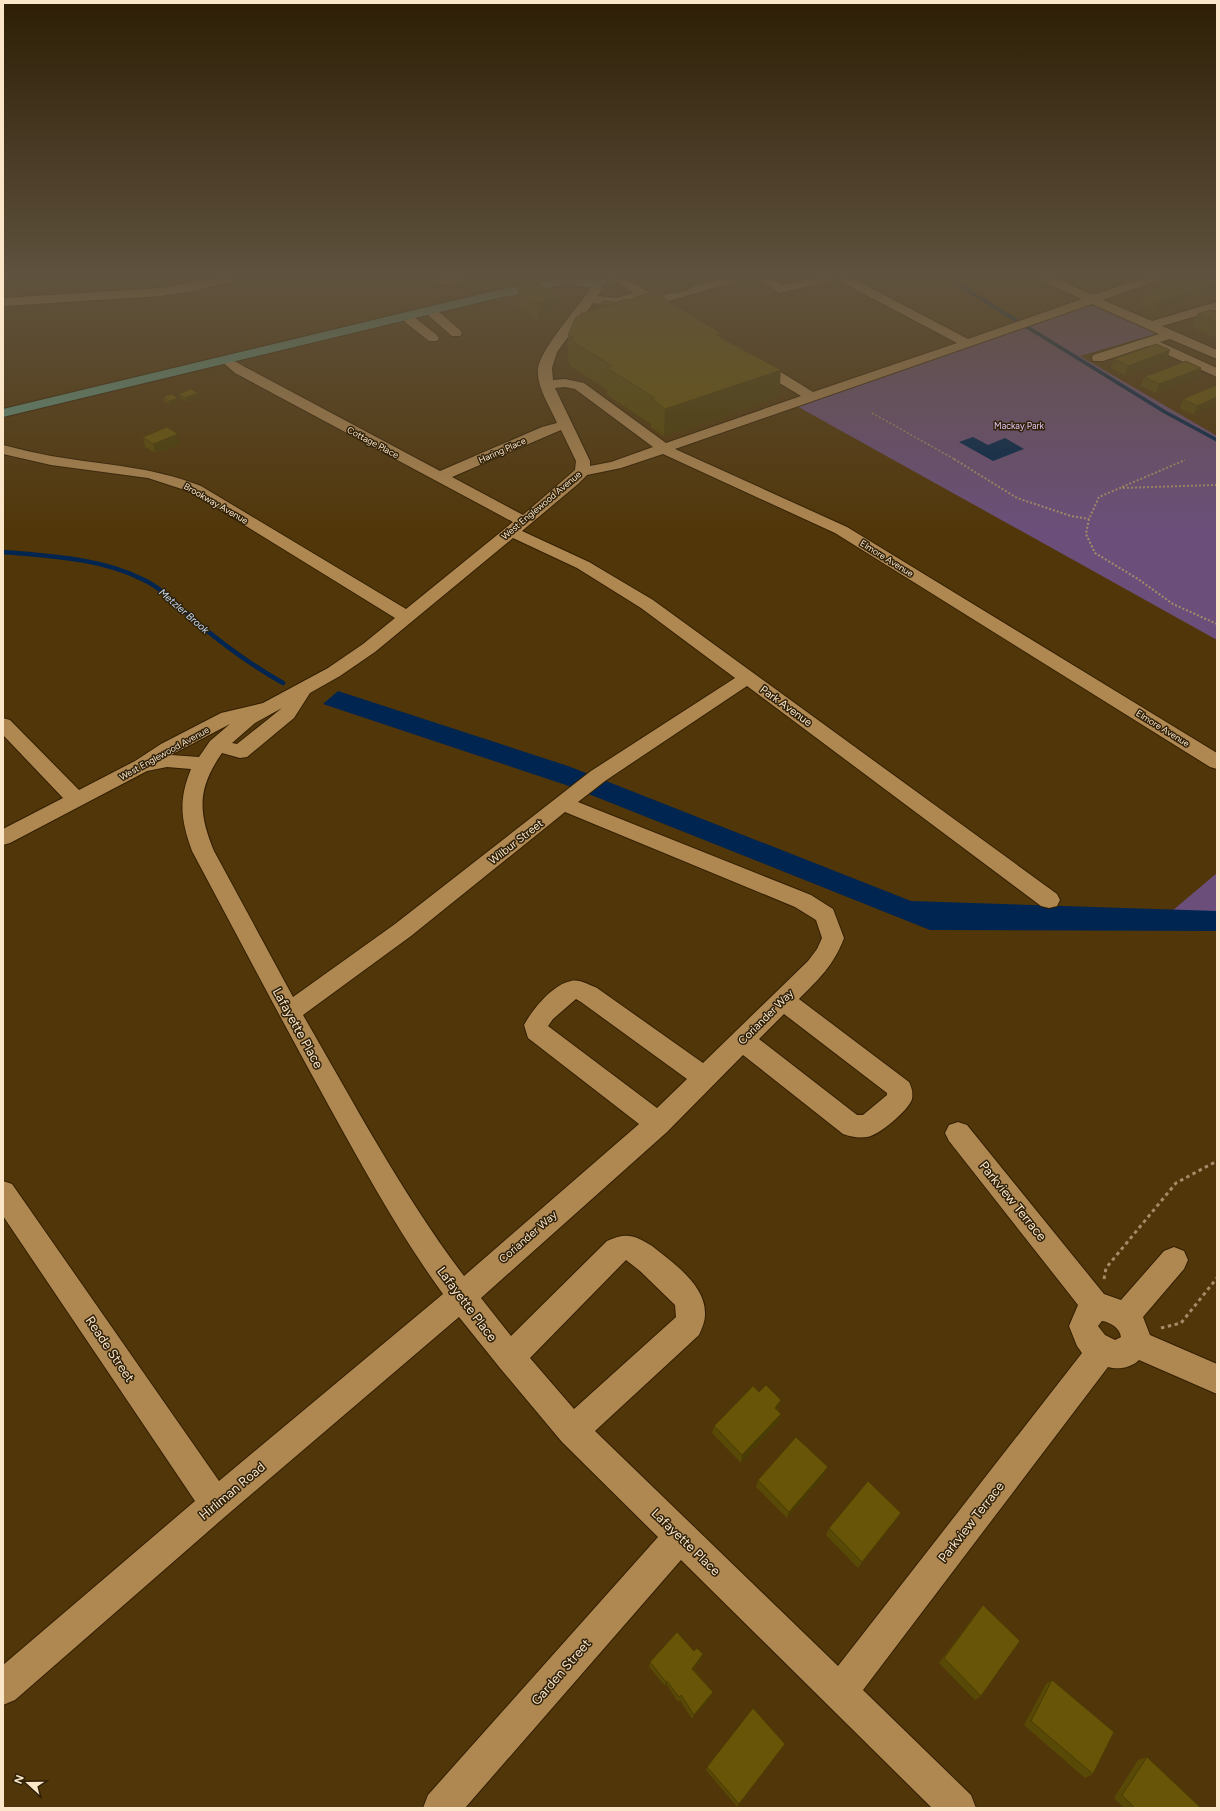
<svg xmlns="http://www.w3.org/2000/svg" width="1220" height="1811" font-family="Figtree,sans-serif">
	<rect width="100%" height="100%" fill="#513609"/>
	<g fill="#6b4f7a">
		<path d="M1097 301 1165 331 1080 356 1217 436V640L793 404Z"/>
		<path d="M1217 873V911H1172Z"/>
	</g>
	<g fill="#002550">
		<path d="M973 437 988 445 1005 438 1024 449 993 461 959 442Z"/>
		<path d="M338 691 568 766 911 901 1217 911V931L930 930 566 785 323 704Z"/>
	</g>
	<g fill="none" stroke-linecap="round" stroke-linejoin="round">
		<path stroke="#002550" stroke-width="3.5" d="M946 277 1165 412 1217 440"/>
		<path stroke="#002550" stroke-width="4.5" d="M3 552C49 556 100 558 142 579 164 589 180 608 199 624 225 646 253 666 283 683"/>
		<g stroke="#321f02" stroke-width="2">
			<g id="minor">
				<path d="M221 277H242L240 279 194 291 161 296 3 306V298L161 288Z"/>
				<path d="M431 277H474L472 279 444 285 440 284Z"/>
				<path d="M603 277C627 277 637 285 657 297L728 277 734 278 736 280 734 282 665 302 676 310 670 314 642 298 618 306 593 303 557 352 552 368 553 380 565 379 584 383 666 443 801 396 751 366 750 363 751 360H761L813 392 957 343 836 279 780 293 755 277H769L782 285 817 277H850L968 339 1082 299 1038 279 1036 277H1052L1093 295 1147 277H1164L1162 279 1103 300 1152 321 1217 302V310L1162 326 1217 350V359L1170 339 1160 342 1217 368V377L1148 346 1103 361H1093L1092 358 1093 355 1159 334 1092 304 675 449 847 527 1217 753V769L1210 767 835 533 663 454 621 468 587 475 578 484 522 531 589 562 653 600 1057 894 1060 900 1057 906 1049 908 1041 906 747 686 605 781 578 802 811 895 833 909 844 938C834 965 819 979 799 999L909 1082C912 1088 913 1093 912 1099 909 1110 878 1136 867 1137 859 1138 851 1137 843 1134L743 1055 667 1132 481 1298 511 1336 607 1241C626 1232 635 1235 652 1246 672 1262 706 1285 705 1314 705 1322 702 1328 699 1335L595 1431 838 1666 1082 1353 1077 1346 1069 1326 1078 1305 949 1141 945 1133 949 1125 958 1122 967 1125 1104 1294 1121 1300 1164 1251 1174 1247 1184 1251 1188 1260 1184 1269 1143 1317 1150 1335 1217 1364V1394L1139 1360C1131 1368 1118 1370 1108 1367L863 1690 971 1795 976 1808H932L681 1560 465 1808H423L428 1795 658 1537 562 1442 500 1368 459 1317 227 1515 15 1700 3 1705V1665L195 1501 3 1216V1181L12 1184 219 1481 443 1294C400 1235 365 1171 330 1108 283 1023 238 937 192 851 181 820 178 801 191 769L167 767 147 771 10 843 3 845V829L63 798 3 735V718L10 720 79 790 135 761 161 744 221 713 263 703 328 668 363 644 395 618 191 492 148 478 51 465 3 454V445C19 449 35 453 51 456 104 465 150 466 201 486L406 609 513 522 235 373 220 360 226 356 245 367 440 471 542 427 557 423C550 406 536 387 538 368 541 349 577 308 589 291L592 282H600L602 284 601 291 597 296 617 298 634 293 620 284 604 280ZM565 387 575 389 653 447 611 462 590 466V461L555 388ZM561 430 576 461 575 470 523 515 452 477ZM513 538 577 568 641 608 735 678 591 771 395 924 293 997 214 851C198 812 197 789 222 753L240 758 247 757 294 718 310 693 340 676 375 652ZM282 708 237 744 232 743 255 723ZM230 724 210 741 199 757 171 755ZM565 812 795 907 816 920 822 938 817 949 808 961 703 1063 597 988C589 985 580 979 571 981 553 984 532 1010 524 1025L528 1038 639 1124 464 1276C402 1194 354 1103 303 1015L411 936ZM576 999 581 1002 687 1079 657 1108 548 1026 553 1019ZM784 1014 887 1093V1095L863 1115H857L759 1039ZM626 1260 640 1271 675 1305 676 1317 574 1409 530 1358ZM1102 1321C1110 1322 1120 1328 1121 1337L1115 1340 1105 1335 1098 1326Z"/>
				<path d="M434 310 438 311 460 330 462 333 460 336H452L430 317 428 314 430 311Z"/>
				<path d="M410 316 414 317 437 335 439 338 437 341H429L406 323 404 320 406 317Z"/>
			</g>
		</g>
		<g stroke="#321f02" stroke-width="2">
			<path id="major" d="M561 277H575L595 281 602 277H614L609 283 595 288 583 287 569 283 524 294 502 297 3 417V409L502 289 524 286Z"/>
		</g>
		<path stroke="#a58c68" stroke-width="1.5" stroke-dasharray="2 2" stroke-linecap="butt" d="M872 413 956 460"/>
		<g stroke="#a58c68" stroke-width="2" stroke-dasharray="2 2" stroke-linecap="butt">
			<path d="M954 459 1017 498 1071 516 1089 519"/>
			<path d="M1217 485 1120 488 1099 497 1089 519 1086 534 1095 553 1138 579 1173 604 1217 624"/>
			<path d="M1122 487 1185 460"/>
		</g>
		<g stroke="#a58c68" stroke-width="3" stroke-dasharray="3.5 3.5" stroke-linecap="butt">
			<path d="M1104 1279 1106 1268 1176 1183 1217 1161"/>
			<path d="M1161 1328 1181 1323 1217 1278"/>
		</g>
		<use href="#minor" fill="#af8751" fill-rule="evenodd"/>
		<use href="#major" fill="#60957e" fill-rule="evenodd"/>
	</g>
	<g fill="#594906">
		<path d="M645 277H697L696 278 689 280V290L673 294Z"/>
		<path d="M1062 277H1113L1081 286 1062 278Z"/>
		<path d="M1193 277H1217L1200 296 1187 292 1182 289 1185 280 1192 278Z"/>
		<path d="M535 281 559 315 538 320 519 308 518 290 521 289 520 285Z"/>
		<path d="M1140 295 1184 301 1154 311 1138 304Z"/>
		<path d="M615 302V303H617V302L721 337 779 397 664 436 651 427V424L607 395V390L570 366V362L568 361V335L580 316V314L600 308 599 306Z"/>
		<path d="M1217 312V338L1192 328 1197 314Z"/>
		<path d="M1114 359 1167 360 1125 375 1111 368Z"/>
		<path d="M1201 368 1197 377 1156 393 1141 386 1144 377Z"/>
		<path d="M1217 385 1194 415 1180 409 1183 399Z"/>
		<path d="M198 393 199 398 187 402 180 398 179 394Z"/>
		<path d="M163 397 178 398 179 402 170 405 164 401Z"/>
		<path d="M178 434 181 444 156 453 145 447 143 437Z"/>
		<path d="M759 1392 781 1400 779 1408 777 1410 781 1414 779 1421 741 1463 712 1433 714 1426Z"/>
		<path d="M825 1474 787 1518 756 1487 758 1480Z"/>
		<path d="M897 1519 858 1568 826 1535 829 1528Z"/>
		<path d="M983 1605 981 1696 975 1700 939 1663 978 1611Z"/>
		<path d="M702 1659 694 1670 713 1692 711 1697 692 1719 680 1700 678 1702 667 1685 665 1686 651 1669 649 1667 650 1662Z"/>
		<path d="M1052 1680 1093 1774 1085 1778 1024 1725 1046 1684Z"/>
		<path d="M785 1744 737 1807 706 1770 707 1767Z"/>
		<path d="M1147 1757 1201 1808H1124L1114 1798 1138 1760Z"/>
	</g>
	<g fill="#493c05">
		<path d="M674 277H697L696 278 689 280V290L673 294Z"/>
		<path d="M1083 277H1113L1081 286Z"/>
		<path d="M1217 282V290L1200 296 1203 287Z"/>
		<path d="M1187 292 1184 301 1154 311 1156 302Z"/>
		<path d="M559 297V315L538 320 537 303Z"/>
		<path d="M721 333 719 360 716 335Z"/>
		<path d="M1170 350 1167 360 1125 375 1128 366Z"/>
		<path d="M1201 368 1197 377 1156 393 1159 384Z"/>
		<path d="M781 370 779 397 664 436 665 409Z"/>
		<path d="M198 393 199 398 187 402 185 398Z"/>
		<path d="M1217 397V405L1194 415 1197 406Z"/>
		<path d="M178 398 179 402 170 405 169 401Z"/>
		<path d="M178 434 181 444 156 453 153 444Z"/>
		<path d="M781 1400 779 1408 772 1415 775 1408Z"/>
		<path d="M781 1414 779 1421 741 1463 742 1455Z"/>
		<path d="M828 1467 825 1474 787 1518 789 1512Z"/>
		<path d="M901 1513 897 1519 858 1568 862 1562Z"/>
		<path d="M703 1654 702 1659 691 1673 692 1669Z"/>
		<path d="M667 1681V1685L665 1686 666 1682Z"/>
		<path d="M713 1692 711 1697 692 1719 694 1715Z"/>
	</g>
	<g fill="#685507" stroke="#493c05">
		<path d="M1195 277H1217V282L1203 287 1190 283 1185 280 1196 278Z"/>
		<path d="M535 281 559 297 537 303 518 290 525 288 520 285Z"/>
		<path d="M1172 286 1187 292 1156 302 1140 295Z"/>
		<path d="M653 292 721 333 716 335 781 370 665 409 651 399 655 398 607 368 612 366 570 340 574 338 568 335 576 317 582 315 580 314Z"/>
		<path d="M628 299 618 303 617 302Z"/>
		<path d="M603 301 615 302 613 304 605 306H599Z"/>
		<path d="M1211 310 1217 312V322L1197 314Z"/>
		<path d="M1156 344 1170 350 1128 366 1114 359Z"/>
		<path d="M1186 361 1201 368 1159 384 1144 377Z"/>
		<path d="M1217 385V397L1197 406 1183 399Z"/>
		<path d="M191 389 198 393 185 398 179 394Z"/>
		<path d="M172 394 178 398 169 401 163 397Z"/>
		<path d="M167 427 178 434 153 444 143 437Z"/>
		<path d="M766 1385 781 1400 775 1408 781 1414 742 1455 714 1426 753 1386 759 1392Z"/>
		<path d="M796 1437 828 1467 789 1512 758 1480Z"/>
		<path d="M868 1481 901 1513 862 1562 829 1528Z"/>
		<path d="M983 1605 1020 1641 981 1696 944 1658Z"/>
		<path d="M677 1632 694 1651 697 1648 703 1654 692 1669 713 1692 694 1715 681 1695 679 1697 667 1681 666 1682 650 1662Z"/>
		<path d="M1052 1680 1114 1732 1093 1774 1031 1721Z"/>
		<path d="M753 1708 785 1744 739 1804 707 1767Z"/>
		<path d="M1147 1757 1201 1808H1135L1122 1795Z"/>
	</g>
	<linearGradient id="sky" x2="0" y2="1"><stop stop-color="#2d1e05"/><stop offset="0.52" stop-color="#5f523e"/><stop offset="1" stop-color="#5f523e" stop-opacity="0"/></linearGradient>
	<rect width="1220" height="531" fill="url(#sky)"/>
	<g text-anchor="middle" dominant-baseline="central" stroke-width="3" stroke-linejoin="round" paint-order="stroke">
		<g font-size="9" fill="#e5c6f5" stroke="#2f2008">
			<text x="1019" y="425">Mackay Park</text>
		</g>
		<g font-size="9" fill="#fbe6ca" stroke="#2f2008">
			<text transform="translate(373 442) rotate(28)">Cottage Place</text>
			<text transform="translate(502 450) rotate(-24)">Haring Place</text>
			<text transform="translate(216 503) rotate(30)">Brookway Avenue</text>
			<text transform="translate(541 505) rotate(-40)">West Englewood Avenue</text>
			<text transform="translate(887 558) rotate(32)">Elmore Avenue</text>
			<text transform="translate(1163 728) rotate(32)">Elmore Avenue</text>
			<text transform="translate(164 753) rotate(-29)">West Englewood Avenue</text>
		</g>
		<g font-size="10" font-style="italic" fill="#c3dbf8" stroke="#2f2008">
			<text transform="translate(184 611) rotate(41)">Metzler Brook</text>
		</g>
		<g font-size="11" fill="#fbe6ca" stroke="#2f2008">
			<text transform="translate(786 706) rotate(36)">Park Avenue</text>
			<text transform="translate(516 842) rotate(-38)">Wilbur Street</text>
			<text transform="translate(766 1017) rotate(-45)">Coriander Way</text>
			<text transform="translate(528 1237) rotate(-41)">Coriander Way</text>
		</g>
		<g font-size="13" fill="#fbe6ca" stroke="#2f2008">
			<text transform="translate(298 1028) rotate(61)">Lafayette Place</text>
			<text transform="translate(1013 1201) rotate(51)">Parkview Terrace</text>
			<text transform="translate(467 1304) rotate(53)">Lafayette Place</text>
			<text transform="translate(110 1349) rotate(56)">Reade Street</text>
			<text transform="translate(232 1491) rotate(-40)">Hirliman Road</text>
			<text transform="translate(971 1522) rotate(-52)">Parkview Terrace</text>
			<text transform="translate(686 1542) rotate(44)">Lafayette Place</text>
			<text transform="translate(561 1672) rotate(-49)">Garden Street</text>
		</g>
	</g>
	<rect width="1220" height="1811" fill="none" stroke="#fbe6ca" stroke-width="8"/>
	<g transform="translate(28 1783) rotate(291)" stroke="#2f2008" stroke-width="3" paint-order="stroke">
	<path d="M0-3L7 15L0 10L-7 15Z" fill="#fbe6ca"/>
	<text y="-6" font-size="11" font-weight="bold" text-anchor="middle" fill="#fbe6ca">N</text>
	</g>
</svg>
